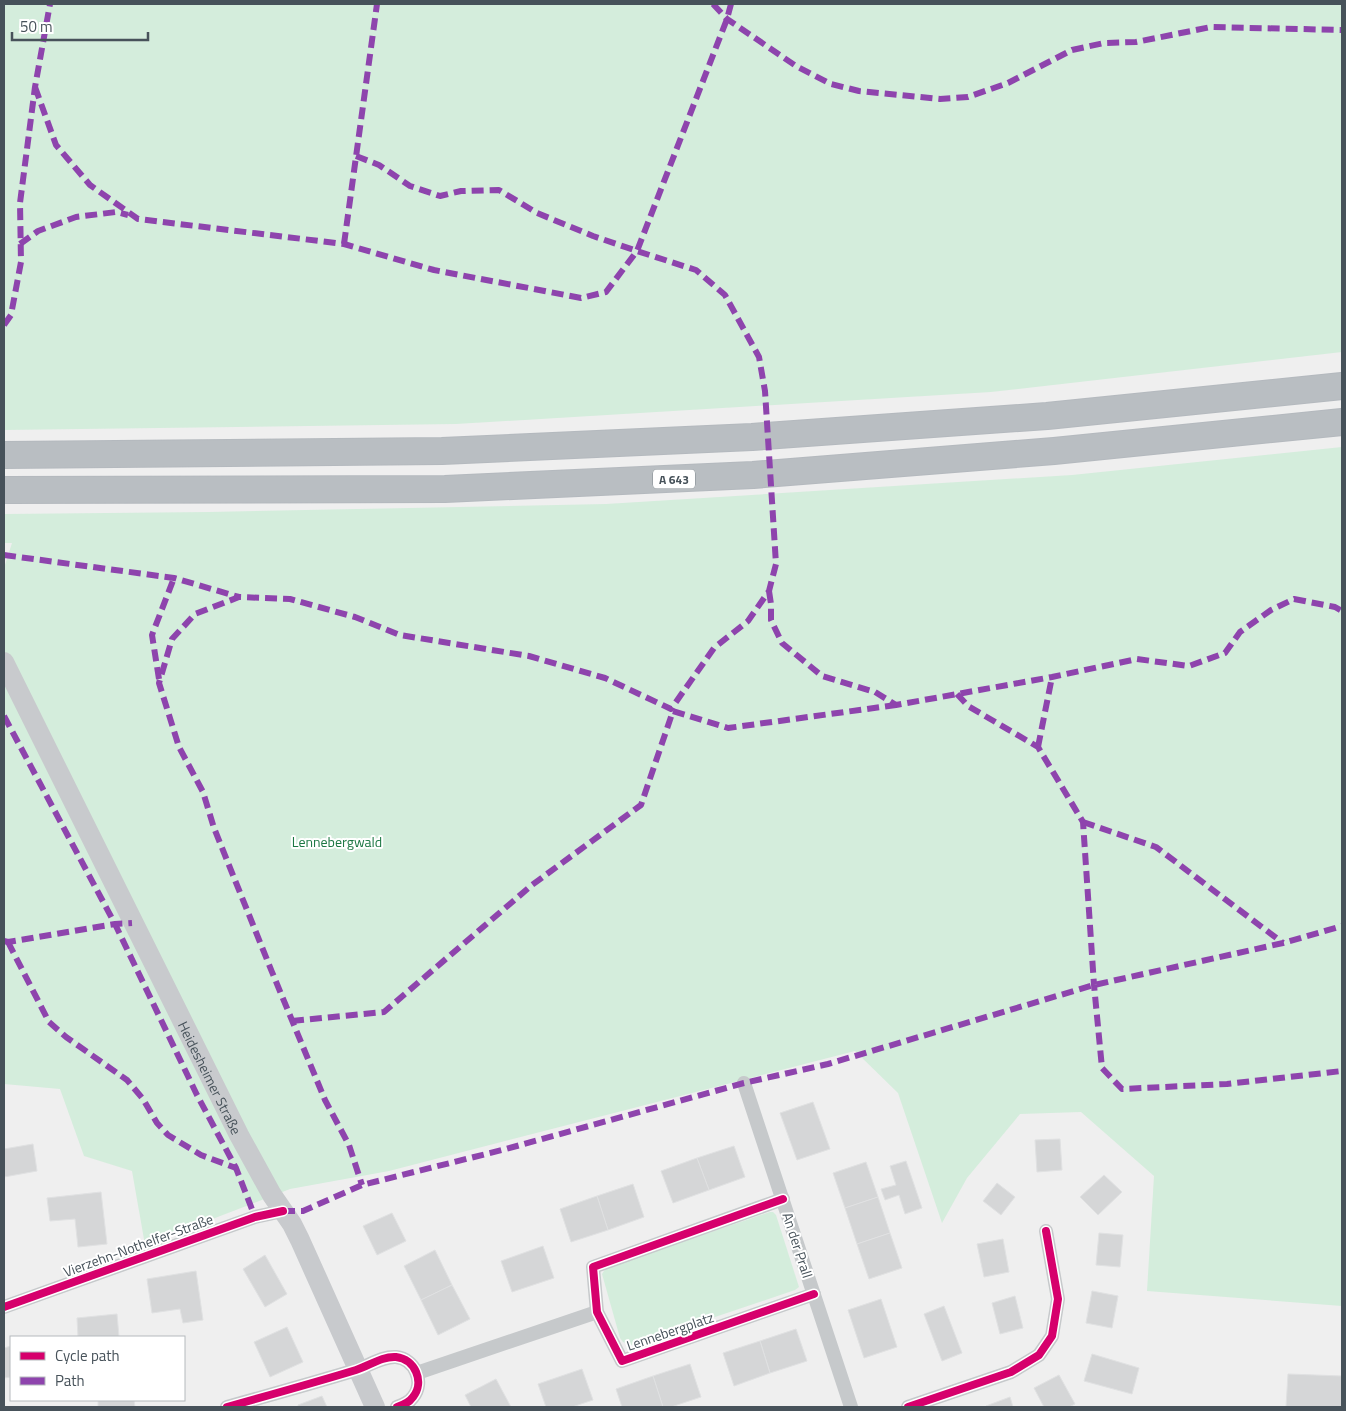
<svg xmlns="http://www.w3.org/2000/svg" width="1346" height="1411" font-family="'Titillium Web',sans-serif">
	<rect width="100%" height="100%" fill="#efefef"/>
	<g fill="#d4eddc">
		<path d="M4 4H1342V352L991 392 456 424 4 430Z"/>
		<path d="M1342 447V1306L1147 1291 1154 1176 1081 1112 1020 1114 967 1178 942 1223 898 1093 855 1051 389 1171 290 1189 145 1245 132 1171 84 1156 60 1089 4 1084V568L12 543H4V514L209 512 606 504 1072 475Z"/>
		<path d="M770 1212H773L776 1215 799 1287 795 1290 632 1345 623 1342 620 1338 602 1274 606 1268Z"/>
	</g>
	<g fill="#d5d6d7" stroke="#e0e1e2">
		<path d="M813 1102 830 1149 797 1160 780 1113Z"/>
		<path d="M1060 1139 1062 1170 1037 1172 1035 1140Z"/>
		<path d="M33 1144 37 1171 4 1177V1149Z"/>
		<path d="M734 1146 745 1177 709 1190 697 1158Z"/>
		<path d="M697 1158 709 1190 673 1203 661 1171Z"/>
		<path d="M906 1161 922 1208 905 1214 899 1195 885 1200 881 1189 896 1185 890 1166Z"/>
		<path d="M866 1162 878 1197 845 1208 833 1173Z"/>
		<path d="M1104 1175 1122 1192 1098 1215 1080 1197Z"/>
		<path d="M997 1183 1015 1197 1001 1215 983 1201Z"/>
		<path d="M633 1184 644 1217 608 1230 597 1196Z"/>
		<path d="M101 1192 107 1244 78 1247 75 1219 50 1221 47 1198Z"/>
		<path d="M597 1196 608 1230 571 1242 560 1209Z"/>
		<path d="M878 1197 890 1233 857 1244 845 1208Z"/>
		<path d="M392 1213 406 1241 377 1255 363 1226Z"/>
		<path d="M890 1233 902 1268 869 1279 857 1244Z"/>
		<path d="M1099 1233 1123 1235 1120 1267 1096 1265Z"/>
		<path d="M1003 1239 1009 1272 984 1277 977 1244Z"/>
		<path d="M543 1246 554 1278 512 1292 501 1261Z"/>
		<path d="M435 1250 452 1285 421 1300 404 1266Z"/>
		<path d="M265 1255 287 1294 265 1307 243 1269Z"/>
		<path d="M196 1271 203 1320 183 1323 180 1309 152 1313 147 1279Z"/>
		<path d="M452 1285 470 1319 438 1335 421 1300Z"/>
		<path d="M1092 1291 1118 1296 1112 1328 1086 1323Z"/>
		<path d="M1015 1296 1023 1328 1000 1334 992 1303Z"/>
		<path d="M881 1299 897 1347 864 1358 848 1310Z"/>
		<path d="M944 1306 962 1353 942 1361 924 1314Z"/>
		<path d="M117 1314 119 1337H78L77 1318Z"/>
		<path d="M287 1327 303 1362 270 1377 254 1342Z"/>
		<path d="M796 1329 807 1361 770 1373 760 1341Z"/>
		<path d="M760 1341 770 1373 734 1386 723 1353Z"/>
		<path d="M11 1346V1377L4 1378V1348Z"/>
		<path d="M1092 1354 1139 1368 1132 1394 1084 1381Z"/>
		<path d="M690 1364 701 1397 671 1407H663L653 1376Z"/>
		<path d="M582 1369 593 1400 572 1407H546L538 1384Z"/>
		<path d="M1288 1374 1342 1376V1407H1286Z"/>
		<path d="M1059 1375 1075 1404 1069 1407H1044L1034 1388Z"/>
		<path d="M653 1376 663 1407H622L616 1389Z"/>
		<path d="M496 1379 511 1407H471L465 1395Z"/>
		<path d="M322 1396 327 1407H298V1405Z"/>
		<path d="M1010 1397 1013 1407H987L986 1406Z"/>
		<path d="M98 1400H134L135 1407H98Z"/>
	</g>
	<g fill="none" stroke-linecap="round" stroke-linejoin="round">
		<g stroke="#b4b9be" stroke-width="28">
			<g id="highway">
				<path d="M4 455 442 451 752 437 1047 416 1342 386"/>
				<path d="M4 490 445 489 753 475 1054 451 1342 422"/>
			</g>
		</g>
		<g stroke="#c6c9cb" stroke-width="14">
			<path d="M744 1083 851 1407"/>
			<path d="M783 1199 593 1267 597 1312 622 1361 814 1294"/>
			<path d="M4 1307 255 1217 283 1211"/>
			<path d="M417 1373 597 1312"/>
			<path d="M227 1407C270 1395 313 1383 356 1370 369 1366 382 1356 396 1357 415 1359 425 1382 413 1397 409 1403 403 1405 397 1407"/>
			<path d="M908 1407 1011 1372 1039 1355 1052 1336 1058 1299 1046 1231"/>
		</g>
		<path stroke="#c8cacd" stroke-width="20" id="s1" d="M4 662 239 1135 272 1195 292 1224 300 1240 375 1407"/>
		<use href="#highway" stroke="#b9bec2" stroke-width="26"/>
		<g stroke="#8e44ad" stroke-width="6" stroke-dasharray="12 6" stroke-linecap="butt">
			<path d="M713 4 727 19 796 66 831 84 859 91 940 99 968 97 1008 83 1072 50 1104 43 1136 42 1211 27 1342 30"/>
			<path d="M35 87 56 145 90 185 138 219 344 244 434 270 581 298 606 292 637 251 696 270 725 295 759 357 765 391 776 564 769 591 748 621 714 648 671 709 605 678 529 656 400 635 355 617 290 599 239 597 195 614 172 639 159 683 179 747 203 792 214 828 272 972 325 1100 349 1145 362 1185"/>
			<path d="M356 156 379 165 410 186 440 196 461 191 499 190 537 213 593 236 637 251 727 19 731 4"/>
			<path d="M20 244 38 231 76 217 116 212 128 215"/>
			<path d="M344 244 377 4"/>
			<path d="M4 325 11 315 21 262 20 203 35 87 50 4"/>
			<path d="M4 555 174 578 239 597"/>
			<path d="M769 591 771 604V620L782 643 822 676 875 692 896 705 1052 677 1137 659 1189 666 1225 653 1240 632 1271 610 1294 599 1335 607 1342 611"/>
			<path d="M159 679 152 635 174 578"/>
			<path d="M957 694 968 706 1038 747 1083 822 1094 985 1102 1068 1122 1089 1227 1084 1342 1071"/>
			<path d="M4 716 115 924 197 1095 236 1168 255 1217"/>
			<path d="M1038 747 1052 677"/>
			<path d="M1083 822 1156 847 1283 943"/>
			<path d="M4 941 8 942 115 924 132 923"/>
			<path d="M8 942 49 1022 66 1037 127 1080 143 1099 157 1123 168 1135 201 1155 236 1168"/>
			<path d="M292 1021 384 1012 532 885 641 805 673 711 728 728 896 705"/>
			<path d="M283 1211H303L362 1185 506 1149 744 1083 828 1064 1094 985 1283 943 1342 926"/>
		</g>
		<g stroke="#fff" stroke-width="11">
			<g id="cycleway">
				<path d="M783 1199 593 1267 597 1312 622 1361 814 1294"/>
				<path d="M4 1307 255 1217 283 1211"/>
				<path d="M227 1407C270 1395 313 1383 356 1370 369 1366 382 1356 396 1357 415 1359 425 1382 413 1397 409 1403 403 1405 397 1407"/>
				<path d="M908 1407 1011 1372 1039 1355 1052 1336 1058 1299 1046 1231"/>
			</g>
		</g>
		<use href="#cycleway" stroke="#d6006c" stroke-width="8"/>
	</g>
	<g text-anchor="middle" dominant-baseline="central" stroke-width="4" stroke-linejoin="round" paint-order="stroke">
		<rect fill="#fff" stroke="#7e868c" stroke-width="1" x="653" y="469.5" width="42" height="19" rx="4"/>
		<g font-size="12" font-weight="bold" fill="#47525a">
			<text x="674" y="479">A 643</text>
		</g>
		<g font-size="14" fill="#1c7743" stroke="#fff">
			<text x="337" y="841">Lennebergwald</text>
		</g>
		<g font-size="14" fill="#47525a" stroke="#fff">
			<text stroke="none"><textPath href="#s1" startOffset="464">Heidesheimer Straße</textPath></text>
			<text transform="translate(138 1245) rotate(-20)">Vierzehn-Nothelfer-Straße</text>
			<text transform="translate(798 1245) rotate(72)">An der Prall</text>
			<text transform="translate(670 1331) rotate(-19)">Lennebergplatz</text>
		</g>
	</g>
	<rect width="1346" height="1411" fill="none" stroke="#47525a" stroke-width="10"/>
	<rect x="10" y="1336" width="175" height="65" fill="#ffffff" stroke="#b5babd"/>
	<rect x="20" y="1352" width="25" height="8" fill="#d6006c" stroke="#b5babd"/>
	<text x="55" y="1361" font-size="15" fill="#47525a">Cycle path</text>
	<rect x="20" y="1377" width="25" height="8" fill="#8e44ad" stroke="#b5babd"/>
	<text x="55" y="1386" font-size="15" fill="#47525a">Path</text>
	<path d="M12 32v8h136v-8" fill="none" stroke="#47525a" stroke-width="2.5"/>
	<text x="20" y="32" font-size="15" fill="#47525a" stroke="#ffffff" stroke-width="4" paint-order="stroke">50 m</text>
</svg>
